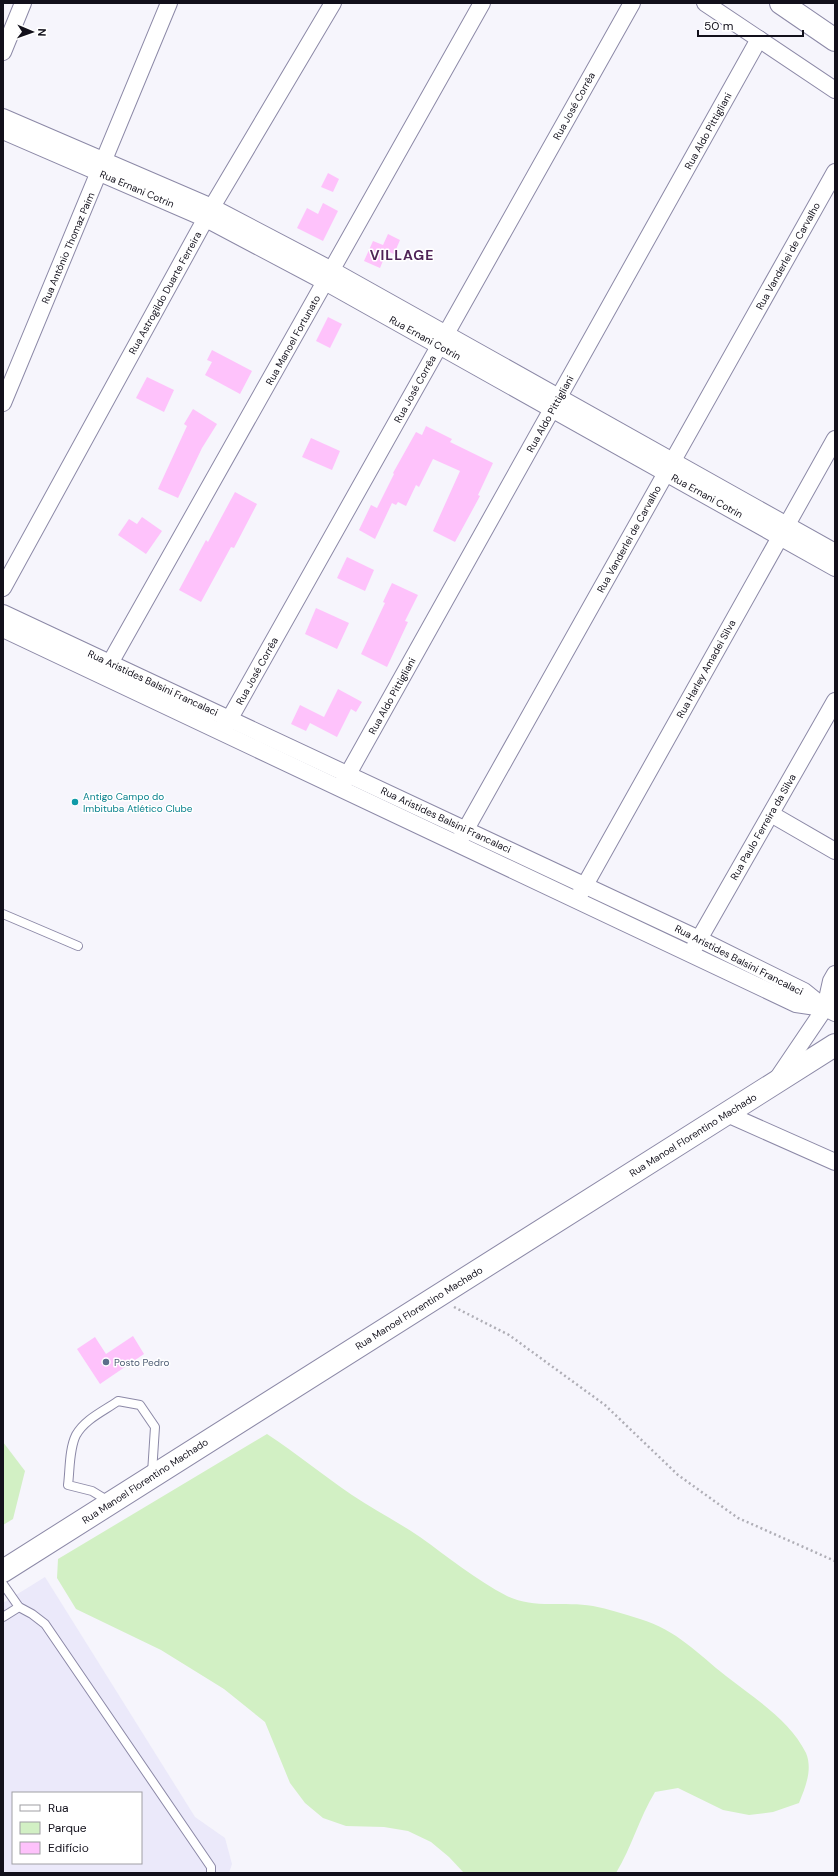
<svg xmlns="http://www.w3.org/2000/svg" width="838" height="1876" font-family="'DM Sans',sans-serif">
	<rect width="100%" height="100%" fill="#f6f5fc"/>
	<path fill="#ebe9fa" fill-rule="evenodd" d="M45 1577 195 1817 225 1838 232 1864 229 1873H3V1603ZM13 1793H141V1863H13Z"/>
	<g fill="#d2f0c4">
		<path d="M267 1434C296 1453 323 1475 352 1495 374 1510 398 1522 420 1537 448 1557 476 1580 507 1596 534 1609 564 1601 593 1606 608 1609 624 1614 640 1619 677 1630 698 1654 726 1676 754 1698 790 1720 806 1753 813 1770 805 1788 799 1803L773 1812 749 1815 723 1810 678 1788 655 1792C639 1818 632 1847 616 1873H464L449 1857 431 1842 408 1831 384 1827 346 1826 323 1818 305 1803 290 1783 265 1722 224 1689 161 1650 76 1609 57 1578 58 1559Z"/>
		<path d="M3 1442 25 1471 13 1519 3 1525Z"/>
	</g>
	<g fill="#fec2fb">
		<path d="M328 173 339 179 333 192 321 187Z"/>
		<path d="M323 203 338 211 323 241 297 228 307 208 318 214Z"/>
		<path d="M388 234 400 240 394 254 387 251 380 268 364 261 373 241 383 245Z"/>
		<path d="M328 317 342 324 330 348 316 341Z"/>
		<path d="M212 350 252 371 240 394 205 375 212 362 207 360Z"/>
		<path d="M147 377 174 390 164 412 136 398Z"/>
		<path d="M193 409 217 424 202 448 178 498 158 489 187 426 184 424Z"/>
		<path d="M426 426 452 439 450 442 493 463 478 495 480 496 455 542 433 531 460 471 433 459 419 487 416 485 406 506 398 502 396 505 392 503 375 539 359 530 371 505 377 508 394 474 393 473 416 432 422 435Z"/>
		<path d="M311 438 340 451 332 470 302 457Z"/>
		<path d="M235 492 257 504 234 548 231 547 201 602 179 590 206 540 208 542Z"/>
		<path d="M142 517 162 531 146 554 118 535 129 519 137 524Z"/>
		<path d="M347 557 374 570 365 591 337 578Z"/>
		<path d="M392 583 418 595 405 621 408 622 387 667 361 654 385 603 383 602Z"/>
		<path d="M316 608 349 623 337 649 305 634Z"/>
		<path d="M338 689 362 702 356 712 351 709 337 737 310 723 306 731 291 724 300 705 324 717Z"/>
		<path d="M133 1336 144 1354 100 1384 77 1349 95 1337 106 1354Z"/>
	</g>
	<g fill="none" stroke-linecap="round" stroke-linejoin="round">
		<g stroke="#8c89a7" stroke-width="10">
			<g id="lane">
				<path d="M3 914 78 946"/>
				<path d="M110 1502 92 1491 68 1485C70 1470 69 1449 76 1435 85 1419 104 1411 118 1401L140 1405 155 1427 152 1473"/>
				<path d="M3 1584 19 1607 32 1614 45 1624 211 1867V1873"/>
				<path d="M3 1617 19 1607"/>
			</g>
		</g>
		<g stroke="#8c89a7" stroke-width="18">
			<g id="street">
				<path d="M705 3 835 90"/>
				<path d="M3 52 23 3"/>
				<path d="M3 117 212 207 332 270 835 552"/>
				<path d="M3 131 206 219 325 282 835 568"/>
				<path d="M3 403 169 3"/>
				<path d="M3 588 212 207 333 3"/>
				<path d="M3 613 699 939 804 991 825 1008 835 1013"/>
				<path d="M3 629 796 1004 823 1008"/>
				<path d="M105 672 482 3"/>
				<path d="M225 727 632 3"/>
				<path d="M343 783 759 39"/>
				<path d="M771 814 835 851"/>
				<path d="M461 838 835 172"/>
				<path d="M580 894 835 439"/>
				<path d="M694 948 835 701"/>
				<path d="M777 1079 825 1008 831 981 835 974"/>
				<path d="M727 1114 835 1162"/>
			</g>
		</g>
		<g stroke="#8c89a7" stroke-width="24">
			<g id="secondary">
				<path d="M781 3 835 40"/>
				<path d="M3 1571 835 1045"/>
			</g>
		</g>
		<path stroke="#afaeb6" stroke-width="2.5" stroke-dasharray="2 3" stroke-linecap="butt" d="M454 1307 509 1335 605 1405 678 1475 738 1518 835 1561"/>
		<use href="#lane" stroke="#fff" stroke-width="8"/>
		<use href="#street" stroke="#fff" stroke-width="16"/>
		<use href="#secondary" stroke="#fff" stroke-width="22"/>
	</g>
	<circle fill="#0f9aa8" stroke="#fff" stroke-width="1.5" cx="75" cy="802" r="4"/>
	<circle fill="#5c6f8a" stroke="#fff" stroke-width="1.5" cx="106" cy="1362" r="4"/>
	<g text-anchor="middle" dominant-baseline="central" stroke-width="3" stroke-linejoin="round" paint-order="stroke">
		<g font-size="10" fill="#12101b" stroke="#fff">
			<text transform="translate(574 106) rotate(-61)">Rua José Corrêa</text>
			<text transform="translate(708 131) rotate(-61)">Rua Aldo Pittigliani</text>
			<text transform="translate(137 189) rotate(23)">Rua Ernani Cotrin</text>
			<text transform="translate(68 248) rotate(-67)">Rua Antônio Thomaz Paim</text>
			<text transform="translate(788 256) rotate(-61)">Rua Vanderlei de Carvalho</text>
			<text transform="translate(165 293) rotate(-61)">Rua Astrogildo Duarte Ferreira</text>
			<text transform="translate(425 338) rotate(29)">Rua Ernani Cotrin</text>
			<text transform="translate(293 340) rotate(-61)">Rua Manoel Fortunato</text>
			<text transform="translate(415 389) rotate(-61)">Rua José Corrêa</text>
			<text transform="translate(550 414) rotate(-61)">Rua Aldo Pittigliani</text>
			<text transform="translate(707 496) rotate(29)">Rua Ernani Cotrin</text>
			<text transform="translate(629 539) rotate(-61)">Rua Vanderlei de Carvalho</text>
			<text transform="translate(706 669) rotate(-61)">Rua Harley Amadei Silva</text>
			<text transform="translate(257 671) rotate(-61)">Rua José Corrêa</text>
			<text transform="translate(153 683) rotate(25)">Rua Aristides Balsini Francalaci</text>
			<text transform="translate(392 696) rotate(-61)">Rua Aldo Pittigliani</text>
			<text transform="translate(446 820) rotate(25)">Rua Aristides Balsini Francalaci</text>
			<text transform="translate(763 827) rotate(-60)">Rua Paulo Ferreira da Silva</text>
			<text transform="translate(739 960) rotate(27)">Rua Aristides Balsini Francalaci</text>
			<text transform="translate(693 1135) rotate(-32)">Rua Manoel Florentino Machado</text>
			<text transform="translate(419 1308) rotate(-32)">Rua Manoel Florentino Machado</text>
			<text transform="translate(145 1481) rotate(-33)">Rua Manoel Florentino Machado</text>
		</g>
		<g font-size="10" fill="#0d838f" stroke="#fff" text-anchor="start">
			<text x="83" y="796">Antigo Campo do<tspan x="83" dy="12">Imbituba Atlético Clube</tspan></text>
		</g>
		<g font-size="10" fill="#4e5e75" stroke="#fff" text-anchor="start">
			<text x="114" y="1362">Posto Pedro</text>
		</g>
		<g font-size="14" font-weight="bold" letter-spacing="1" fill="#4f2357" stroke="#fff">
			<text x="402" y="255">VILLAGE</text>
		</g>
	</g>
	<rect width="838" height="1876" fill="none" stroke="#12101b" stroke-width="8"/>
	<rect x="12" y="1792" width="130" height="72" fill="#ffffff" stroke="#a09fa4"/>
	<rect x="20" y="1805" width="20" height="6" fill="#ffffff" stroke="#a09fa4"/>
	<text x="48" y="1812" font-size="12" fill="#12101b">Rua</text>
	<rect x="20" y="1822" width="20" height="12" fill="#d2f0c4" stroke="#a09fa4"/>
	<text x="48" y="1832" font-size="12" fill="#12101b">Parque</text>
	<rect x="20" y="1842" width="20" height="12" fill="#fec2fb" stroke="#a09fa4"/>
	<text x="48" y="1852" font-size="12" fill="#12101b">Edifício</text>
	<g transform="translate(32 32) rotate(92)" stroke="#ffffff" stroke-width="3" paint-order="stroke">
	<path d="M0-3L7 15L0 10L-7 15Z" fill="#12101b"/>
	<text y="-6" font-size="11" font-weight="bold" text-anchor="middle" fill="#12101b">N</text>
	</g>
	<path d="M698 30v6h105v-6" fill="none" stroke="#12101b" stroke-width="2"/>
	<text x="704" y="30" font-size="12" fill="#12101b" stroke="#ffffff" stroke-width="3" paint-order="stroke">50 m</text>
</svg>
